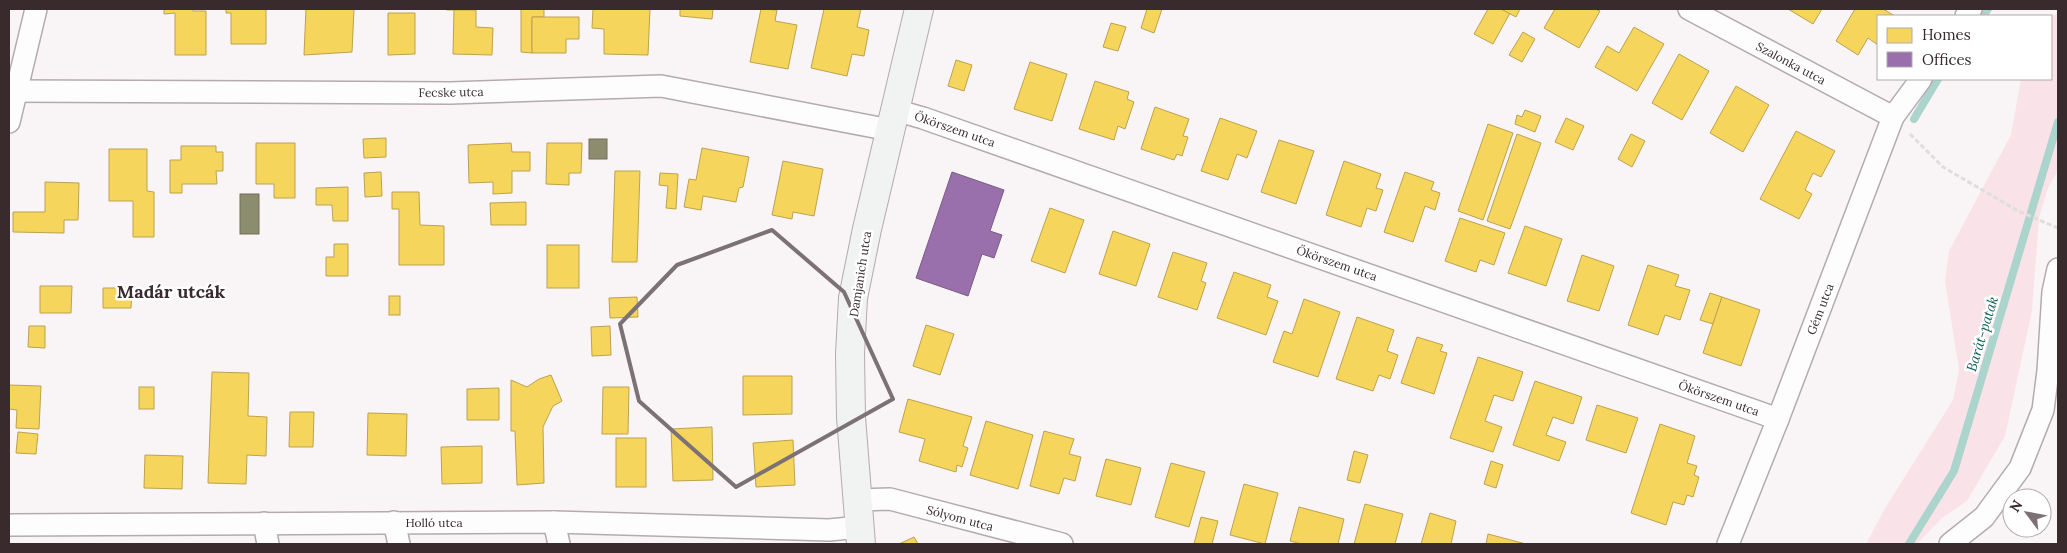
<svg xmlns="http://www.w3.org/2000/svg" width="2067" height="553" font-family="Lora,serif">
	<rect width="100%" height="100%" fill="#f9f4f5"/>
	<path fill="#fae3e8" d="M2058 13V170L2048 188 2039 218 2032 311 2005 436 1967 501 1942 518 1917 544H1866L1884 510 1953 400 1959 370 1945 281 1949 251 2011 135 2021 79H2051V17Z"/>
	<g fill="#f6d55c" stroke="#bda24e">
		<path d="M164 9H193V11H206V55H175V13L164 14Z"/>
		<path d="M226 9H266V44H231V13H226Z"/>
		<path d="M306 9H354L352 52 304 55Z"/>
		<rect x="447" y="9" width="21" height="1"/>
		<path d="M521 9H544V17H532V53L521 52Z"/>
		<path d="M593 9H650L648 55 604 54V29L592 28Z"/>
		<path d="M680 9H713L712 19 680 16Z"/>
		<path d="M761 9 777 10 775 21 797 25 788 69 750 62Z"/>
		<path d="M824 9H861L857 27 869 30 864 56 852 54 847 76 811 68Z"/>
		<path d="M1147 9H1162L1154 33 1141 28Z"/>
		<path d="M1488 9H1501L1510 13 1493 44 1474 34Z"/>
		<path d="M1501 9H1520L1516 17Z"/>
		<path d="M1555 9H1595L1600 11 1579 48 1544 28Z"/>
		<path d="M1788 9H1822L1813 24Z"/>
		<path d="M1855 9H1883L1895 16H1878V45L1868 38 1858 55 1836 41Z"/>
		<path d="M454 10H476V27L493 28 492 55 453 54Z"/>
		<path d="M388 13H415V54L388 55Z"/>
		<path d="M532 17H579V39H566V53H532Z"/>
		<path d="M1111 23 1126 27 1118 51 1103 47Z"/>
		<path d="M1634 27 1664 44 1637 91 1595 67 1607 46 1619 53Z"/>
		<path d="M1523 32 1535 39 1522 62 1509 55Z"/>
		<path d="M1679 54 1709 71 1682 120 1652 103Z"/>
		<path d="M956 60 972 65 964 91 948 86Z"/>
		<path d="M1030 62 1067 74 1052 121 1014 109Z"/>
		<path d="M1095 81 1129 92 1127 99 1134 102 1125 129 1118 126 1114 140 1079 129Z"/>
		<path d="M1736 86 1769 105 1743 152 1710 133Z"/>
		<path d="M1155 107 1189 119 1183 136 1188 137 1182 156 1177 154 1174 160 1141 149Z"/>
		<path d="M1525 110 1541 116 1535 132 1515 124 1517 115 1522 117Z"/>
		<path d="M1220 118 1257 131 1247 158 1237 154 1228 180 1201 171Z"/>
		<path d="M1566 118 1584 126 1573 150 1555 142Z"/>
		<path d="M1488 124 1513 133 1483 220 1458 211Z"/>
		<path d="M1796 131 1835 151 1821 177 1813 173 1805 190 1812 194 1799 219 1760 199Z"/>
		<path d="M1517 134 1541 143 1510 229 1487 221Z"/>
		<path d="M1631 134 1645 141 1632 167 1618 159Z"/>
		<path d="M386 138V157L364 158 363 139Z"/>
		<path d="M1279 140 1314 151 1296 204 1261 192Z"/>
		<path d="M256 143H295V198H274V184H256Z"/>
		<path d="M511 143 512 152H530V171H512V193L493 194V182L469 183 468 145Z"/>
		<path d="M547 143H582L581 173H569V185L546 184Z"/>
		<path d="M181 146H216V152H223V171H216L217 184H182V193H170V160H181Z"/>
		<path d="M702 148 749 157 743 187 739 188 736 202 703 196 701 210 684 207 689 179 696 180Z"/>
		<path d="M109 149H147V191L154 192V237H133V201H109Z"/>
		<path d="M783 161 823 169 814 216 793 212 792 219 772 215Z"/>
		<path d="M1344 161 1381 174 1376 188 1383 190 1376 211 1367 208 1361 227 1326 215Z"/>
		<path d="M615 171H640L637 262H612Z"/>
		<path d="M381 172 382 196 365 197 364 173Z"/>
		<path d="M1405 172 1434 182 1431 190 1440 193 1435 210 1425 206 1413 242 1384 232Z"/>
		<path d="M660 173 678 174 676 209 666 208 668 186 659 185Z"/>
		<path d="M45 182 79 183 78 220H64V233L13 232V212H45Z"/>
		<path d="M348 187V221H333L332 205H316V188Z"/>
		<path d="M392 192H419L420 225 444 226V265H399V209H392Z"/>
		<path d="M526 202V225H491L490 203Z"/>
		<path d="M1050 208 1084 220 1065 273 1031 261Z"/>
		<path d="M1460 218 1505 233 1494 265 1480 260 1476 272 1445 261Z"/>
		<path d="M1525 226 1562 239 1546 286 1508 273Z"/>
		<path d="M1113 231 1150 244 1136 286 1099 274Z"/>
		<path d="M334 244H348V276H326V257H334Z"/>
		<rect x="547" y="245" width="32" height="43"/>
		<path d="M1173 252 1207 263 1201 281 1206 283 1197 310 1158 297Z"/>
		<path d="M1582 255 1614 266 1599 311 1567 301Z"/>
		<path d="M1648 265 1679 275 1675 286 1690 290 1680 320 1665 315 1658 335 1628 325Z"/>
		<path d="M1234 272 1271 285 1267 297 1278 301 1266 335 1217 318Z"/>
		<path d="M40 286H72L71 313H40Z"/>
		<path d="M103 288H132L131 308H103Z"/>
		<path d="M1710 293 1722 297 1713 324 1700 320Z"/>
		<rect x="389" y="296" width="11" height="19"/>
		<path d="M637 297 638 317 610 318 609 298Z"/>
		<path d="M1722 297 1760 310 1741 366 1703 353Z"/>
		<path d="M1304 299 1340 312 1318 377 1273 362 1284 331 1292 334Z"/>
		<path d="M1357 317 1394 330 1387 351 1398 355 1390 379 1379 375 1373 391 1336 379Z"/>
		<path d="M926 325 954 334 940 375 913 366Z"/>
		<path d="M29 326H45V348L28 347Z"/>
		<path d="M610 326 611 355 592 356 591 327Z"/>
		<path d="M1417 337 1443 345 1440 351 1447 353 1434 394 1401 383Z"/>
		<path d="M1478 357 1523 372 1513 401 1494 395 1485 421 1502 427 1493 452 1450 438Z"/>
		<path d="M212 372 249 373 248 416 267 417 266 456 247 455 246 484 208 483Z"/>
		<path d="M551 375 562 401 553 406 543 427 544 483 517 485 515 431H511V380L527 387 539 379Z"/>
		<path d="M743 376H792V414L743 415Z"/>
		<path d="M1535 381 1582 397 1573 424 1553 417 1546 435 1566 442 1559 461 1513 445Z"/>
		<path d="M9 385 41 386 39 429 16 428 17 410 9 409Z"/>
		<rect x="139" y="387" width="15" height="22"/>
		<path d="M603 387H629L628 434H602Z"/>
		<path d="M499 388V420H467V389Z"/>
		<path d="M908 399 972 417 963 446 968 448 962 467 957 465 956 472 919 461 925 439 899 432Z"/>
		<path d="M1597 405 1638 418 1626 453 1586 440Z"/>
		<path d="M290 412H314L313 447H289Z"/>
		<path d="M368 413 407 414 406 456 367 455Z"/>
		<path d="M986 421 1033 435 1018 489 970 475Z"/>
		<path d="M1660 424 1695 436 1687 463 1697 466 1694 475 1699 477 1693 497 1687 495 1684 505 1673 502 1666 525 1631 513Z"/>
		<path d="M712 427 713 480 673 481 671 429Z"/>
		<path d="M1044 431 1074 439 1069 454 1081 457 1075 481 1064 478 1059 494 1030 486Z"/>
		<path d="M18 432 38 434 36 454 16 453Z"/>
		<rect x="616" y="438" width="30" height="49"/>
		<path d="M793 440 795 485 756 487 753 443Z"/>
		<path d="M482 446V483L442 484 441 447Z"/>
		<path d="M1354 451 1368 455 1360 483 1347 480Z"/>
		<path d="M145 455 183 456 182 489 144 488Z"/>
		<path d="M1106 459 1141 468 1131 505 1096 496Z"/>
		<path d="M1491 461 1503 465 1496 488 1484 484Z"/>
		<path d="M1171 463 1205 472 1189 527 1155 517Z"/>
		<path d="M1244 484 1278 493 1265 544 1230 535Z"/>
		<path d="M1365 504 1403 514 1395 544H1354Z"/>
		<path d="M1299 507 1344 519 1338 544H1302L1290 541Z"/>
		<path d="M1430 513 1456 521 1451 544H1421Z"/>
		<path d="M1201 517 1218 521 1212 544H1194Z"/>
		<path d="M1488 534 1526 544H1486Z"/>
		<path d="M914 537 918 544H899Z"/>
	</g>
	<path fill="#9970ab" stroke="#7c5b86" d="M952 172 1004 190 990 231 1002 235 994 258 982 254 968 296 916 278Z"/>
	<g fill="#8c8c6e" stroke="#736f5b">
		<rect x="589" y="139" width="18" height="20"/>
		<rect x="240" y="194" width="19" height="40"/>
	</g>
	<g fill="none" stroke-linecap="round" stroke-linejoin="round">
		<g stroke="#abd4cc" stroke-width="8">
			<path d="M1983 16 1988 9"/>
			<path d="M1914 119 1938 79"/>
			<path d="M1909 544 1954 471 2058 122"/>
		</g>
		<g stroke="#b4abae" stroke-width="24">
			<g id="street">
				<path d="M1689 9 1893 117"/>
				<path d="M1966 16 1971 9"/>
				<path d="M9 91 450 93 661 86 890 130"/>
				<path d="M895 110 923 118 1778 419"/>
				<path d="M9 122 36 9"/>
				<path d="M858 500 890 499 1062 544"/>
				<path d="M394 522 399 544"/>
				<path d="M554 522 559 544"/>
				<path d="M264 523 268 544"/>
				<path d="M9 525 554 522 829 530 860 527"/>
				<path d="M1728 544 1778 419 1893 117 1921 79"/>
				<path d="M1950 544 1984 517 2020 468 2043 410 2048 371 2053 292 2058 269"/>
			</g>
		</g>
		<g stroke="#b4abae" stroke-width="30">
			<path id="secondary" d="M861 544 851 417 850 354 853 298 867 229 919 9"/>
		</g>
		<path stroke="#dfdddd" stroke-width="3" stroke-dasharray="5 2.5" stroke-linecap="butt" d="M1910 134 1943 167 2018 211 2058 228"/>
		<use href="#street" stroke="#fefdfe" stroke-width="21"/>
		<use href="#secondary" stroke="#f0f3f2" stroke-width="28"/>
	</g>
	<path fill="none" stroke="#7c7174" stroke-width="4" stroke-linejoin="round" d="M772 230 844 292 893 399 736 487 639 401 620 324 677 265Z"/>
	<g text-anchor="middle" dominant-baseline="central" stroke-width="5" stroke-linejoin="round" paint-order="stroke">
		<g font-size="12" fill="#392a2e" stroke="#fff">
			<text transform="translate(1791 63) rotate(28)">Szalonka utca</text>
			<text transform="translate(451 92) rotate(-1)">Fecske utca</text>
			<text transform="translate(955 129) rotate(19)">Ökörszem utca</text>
			<text transform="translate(1337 263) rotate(19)">Ökörszem utca</text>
			<text transform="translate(860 274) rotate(-81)">Damjanich utca</text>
			<text transform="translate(1820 309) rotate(-69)">Gém utca</text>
			<text transform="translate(1719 398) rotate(19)">Ökörszem utca</text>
			<text transform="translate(960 518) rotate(15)">Sólyom utca</text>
			<text x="434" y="522">Holló utca</text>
		</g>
		<g font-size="14" font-style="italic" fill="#0d6156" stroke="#fff">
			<text transform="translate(1982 334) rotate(-73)">Barát-patak</text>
		</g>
		<g font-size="18" font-weight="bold" fill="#392a2e" stroke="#fff">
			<text x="171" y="291">Madár utcák</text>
		</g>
	</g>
	<rect width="2067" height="553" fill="none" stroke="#392a2e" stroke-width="20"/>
	<rect x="1877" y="15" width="175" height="65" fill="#ffffff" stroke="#b0aaab"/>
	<rect x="1887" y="28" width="25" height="15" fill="#f6d55c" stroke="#b0aaab"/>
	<text x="1922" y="40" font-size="15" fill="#392a2e">Homes</text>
	<rect x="1887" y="52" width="25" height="15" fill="#9970ab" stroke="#b0aaab"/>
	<text x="1922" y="65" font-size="15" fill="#392a2e">Offices</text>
	<g transform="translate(2027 513) rotate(302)"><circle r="24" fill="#ffffff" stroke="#b0aaab"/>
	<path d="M0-4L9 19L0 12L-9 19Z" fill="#7c7174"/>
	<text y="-8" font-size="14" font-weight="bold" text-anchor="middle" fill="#392a2e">N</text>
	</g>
</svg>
